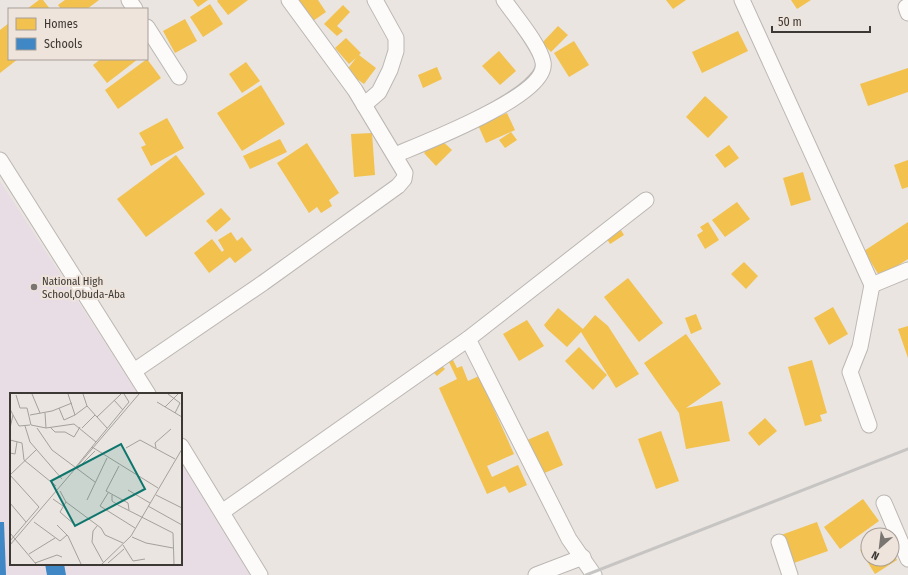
<svg xmlns="http://www.w3.org/2000/svg" width="908" height="575" font-family="'Fira Sans Condensed',sans-serif">
	<rect width="100%" height="100%" fill="#eae5e0"/>
	<path fill="#e8dde4" d="M0 181 138 394H11V564H181V463L250 575H0Z"/>
	<g fill="#f2c14e">
		<path d="M39 0H43L50 9H27Z"/>
		<path d="M65 0H99L87 9H61L58 5Z"/>
		<path d="M193 0H208L198 7Z"/>
		<path d="M218 0H248L228 15 217 1Z"/>
		<path d="M289 0H318L326 12 307 25Z"/>
		<path d="M666 0H686L673 9Z"/>
		<path d="M791 0H811L797 9Z"/>
		<path d="M210 4 223 24 203 37 190 17Z"/>
		<path d="M343 5 350 12 337 26 343 31 337 36 324 24Z"/>
		<path d="M185 19 197 41 175 53 163 31Z"/>
		<path d="M9 23V59H18L0 73V30Z"/>
		<path d="M558 26 568 35 551 52 542 43Z"/>
		<path d="M738 31 748 51 702 73 692 52Z"/>
		<path d="M346 38 361 53 359 55 376 68 364 84 346 71 356 58 349 64 335 48Z"/>
		<path d="M574 41 589 65 569 77 554 53Z"/>
		<path d="M499 51 516 71 500 85 482 66Z"/>
		<path d="M101 59H138L107 83 93 65Z"/>
		<path d="M147 59 161 78 118 109 105 90Z"/>
		<path d="M246 62 260 81 242 93 229 74Z"/>
		<path d="M437 67 442 79 423 88 418 75Z"/>
		<path d="M908 68V92L868 106 860 84Z"/>
		<path d="M261 85 285 124 242 151 217 113Z"/>
		<path d="M705 96 728 117 708 138 686 117Z"/>
		<path d="M507 113 515 130 486 143 478 125Z"/>
		<path d="M167 118 184 148 151 166 141 147 146 145 139 133Z"/>
		<path d="M511 132 517 140 505 148 499 140Z"/>
		<path d="M372 133 375 175 354 177 351 134Z"/>
		<path d="M439 138 452 150 436 166 424 153Z"/>
		<path d="M280 139 287 152 250 169 243 156Z"/>
		<path d="M307 143 339 193 329 200 332 206 321 213 317 207 309 213 277 163Z"/>
		<path d="M729 145 739 158 725 168 715 155Z"/>
		<path d="M176 155 205 194 146 237 117 199Z"/>
		<path d="M908 160V187L902 189 894 165Z"/>
		<path d="M803 172 811 200 791 206 783 178Z"/>
		<path d="M737 202 750 219 725 237 712 220Z"/>
		<path d="M221 208 231 219 216 232 206 221Z"/>
		<path d="M614 219 624 235 610 244 600 227Z"/>
		<path d="M708 222 719 240 705 249 697 235 703 231 700 227Z"/>
		<path d="M908 222V259L880 277 864 251Z"/>
		<path d="M231 232 237 241 242 237 252 250 235 263 230 257 209 273 194 253 212 239 222 252 224 250 218 240Z"/>
		<path d="M744 262 758 276 746 289 731 274Z"/>
		<path d="M628 278 663 323 639 342 604 297Z"/>
		<path d="M833 307 848 334 829 345 814 318Z"/>
		<path d="M558 308 583 329 595 315 608 326 639 374 616 388 581 332 567 347 547 329 544 325Z"/>
		<path d="M696 314 702 329 691 334 685 318Z"/>
		<path d="M527 320 544 346 519 361 503 334Z"/>
		<path d="M908 326V358L898 329Z"/>
		<path d="M686 334 721 384 686 408 722 401 730 441 686 449 679 413 644 363Z"/>
		<path d="M579 347 607 375 593 390 565 361Z"/>
		<path d="M453 360 457 368 462 366 468 381 479 376 514 454 487 466 492 477 518 465 527 485 509 493 505 486 487 494 439 388 457 379 449 362Z"/>
		<path d="M812 360 827 413 820 415 822 421 805 426 788 367Z"/>
		<path d="M438 362 445 369 437 376 431 370Z"/>
		<path d="M765 418 777 431 759 446 748 433Z"/>
		<path d="M548 431 563 465 540 475 525 441Z"/>
		<path d="M661 431 679 481 656 489 638 439Z"/>
		<path d="M863 499 879 521 840 549 824 527Z"/>
		<path d="M817 522 828 551 791 564 781 535Z"/>
		<path d="M868 545V559H892V551L897 560 875 574 860 550Z"/>
	</g>
	<g fill="#3f88c5">
		<path d="M0 522H4L6 575H0Z"/>
		<path d="M45 564H64L66 575H47Z"/>
	</g>
	<g fill="none" stroke-linecap="round" stroke-linejoin="round">
		<g stroke="#bbb7b3" stroke-width="17">
			<g id="minor">
				<path d="M129 0 135 9"/>
				<path d="M742 0 872 285 860 347 850 372 869 425"/>
				<path d="M906 7 908 13"/>
				<path d="M147 27 179 77"/>
				<path d="M364 105 379 92 390 70 396 51V38L375 0"/>
				<path d="M395 155C421 144 550 95 543 62 540 45 515 16 504 0"/>
				<path d="M0 160 148 394"/>
				<path d="M872 285 908 270"/>
				<path d="M468 339 569 539 594 575"/>
				<path d="M134 371 263 283 398 186 404 179 405 173 355 90 289 0"/>
				<path d="M181 446 260 575"/>
				<path d="M884 503 908 559"/>
				<path d="M222 512 468 339 646 200"/>
				<path d="M779 542 790 575"/>
				<path d="M536 575 583 557"/>
			</g>
		</g>
		<use href="#minor" stroke="#fcfbfa" stroke-width="15"/>
		<path stroke="#c6c5c3" stroke-width="3" d="M586 575 908 449"/>
	</g>
	<circle fill="#797570" stroke="#efe4db" stroke-width="1.5" cx="34" cy="287" r="4"/>
	<g text-anchor="middle" dominant-baseline="central" stroke-width="4" stroke-linejoin="round" paint-order="stroke">
		<g font-size="11" fill="#3c3834" stroke="#efe4db" text-anchor="start">
			<text x="42" y="281">National High<tspan x="42" dy="13">School,Obuda-Aba</tspan></text>
		</g>
	</g>
	<g transform="translate(10 393)">
		<rect width="172" height="172" fill="#eae5e0"/>
		<path fill="none" stroke="#a4a09b" stroke-width="1" d="M22 1 30 20M58 1 65 22M158 1 170 10 165 20M6 2 10 15H17L21 32 36 35 64 31 86 49 65 75M104 7 113 17M147 9 172 24M77 13 97 35M155 14 168 1M49 15 54 27 65 22 77 13 73 1M0 16 3 22 0 35M35 20 36 35M3 22 9 33 20 32M20 22 42 18 62 10M87 24 111 1M15 33 20 49 52 86M40 34 45 39H55L64 44 70 34M27 35 42 57 85 89M72 35 85 22M0 47 12 50 14 67 46 93M86 49 119 9 114 1M82 54 148 95M116 55 130 47 165 66M146 55 145 50 161 36M0 60 5 61 7 49M109 73 96 98 118 110 119 117M67 76 85 58M0 82 29 114 0 148M0 82 26 57M118 97 140 110M50 98 56 109 91 135 95 142 113 150M98 100 90 113 125 135M102 102V108L108 112 163 140 164 171M146 102 172 115M43 106 53 113M77 107 97 65M56 109 50 119 65 132M0 110 16 129M138 113 172 132M24 129 50 148 57 142M47 132 58 143 71 171M87 133 83 138 82 149 93 169M0 140 26 171M122 144 136 150 163 155M0 152 129 1M113 152 123 168 135 166M19 161 45 145M25 170 47 162 52 164M98 170 114 156M92 171 121 143 172 56"/>
		<path fill="#0f766e" fill-opacity="0.15" stroke="#0f766e" stroke-width="2" d="M111 51 135 96 65 133 41 88Z"/>
		<rect width="172" height="172" fill="none" stroke="#3c3834" stroke-width="2"/>
	</g>
	<rect x="8" y="8" width="140" height="52" fill="#efe4db" stroke="#a79f98"/>
	<rect x="16" y="18" width="20" height="12" fill="#f2c14e" stroke="#a79f98"/>
	<text x="44" y="28" font-size="12" fill="#3c3834">Homes</text>
	<rect x="16" y="38" width="20" height="12" fill="#3f88c5" stroke="#a79f98"/>
	<text x="44" y="48" font-size="12" fill="#3c3834">Schools</text>
	<g transform="translate(880 547) rotate(208)"><circle r="19" fill="#efe4db" stroke="#a79f98"/>
	<path d="M0-3L7 15L0 10L-7 15Z" fill="#797570"/>
	<text y="-6" font-size="11" font-weight="bold" text-anchor="middle" fill="#3c3834">N</text>
	</g>
	<path d="M772 26v6h98v-6" fill="none" stroke="#3c3834" stroke-width="2"/>
	<text x="778" y="26" font-size="12" fill="#3c3834" stroke="#efe4db" stroke-width="3" paint-order="stroke">50 m</text>
</svg>
